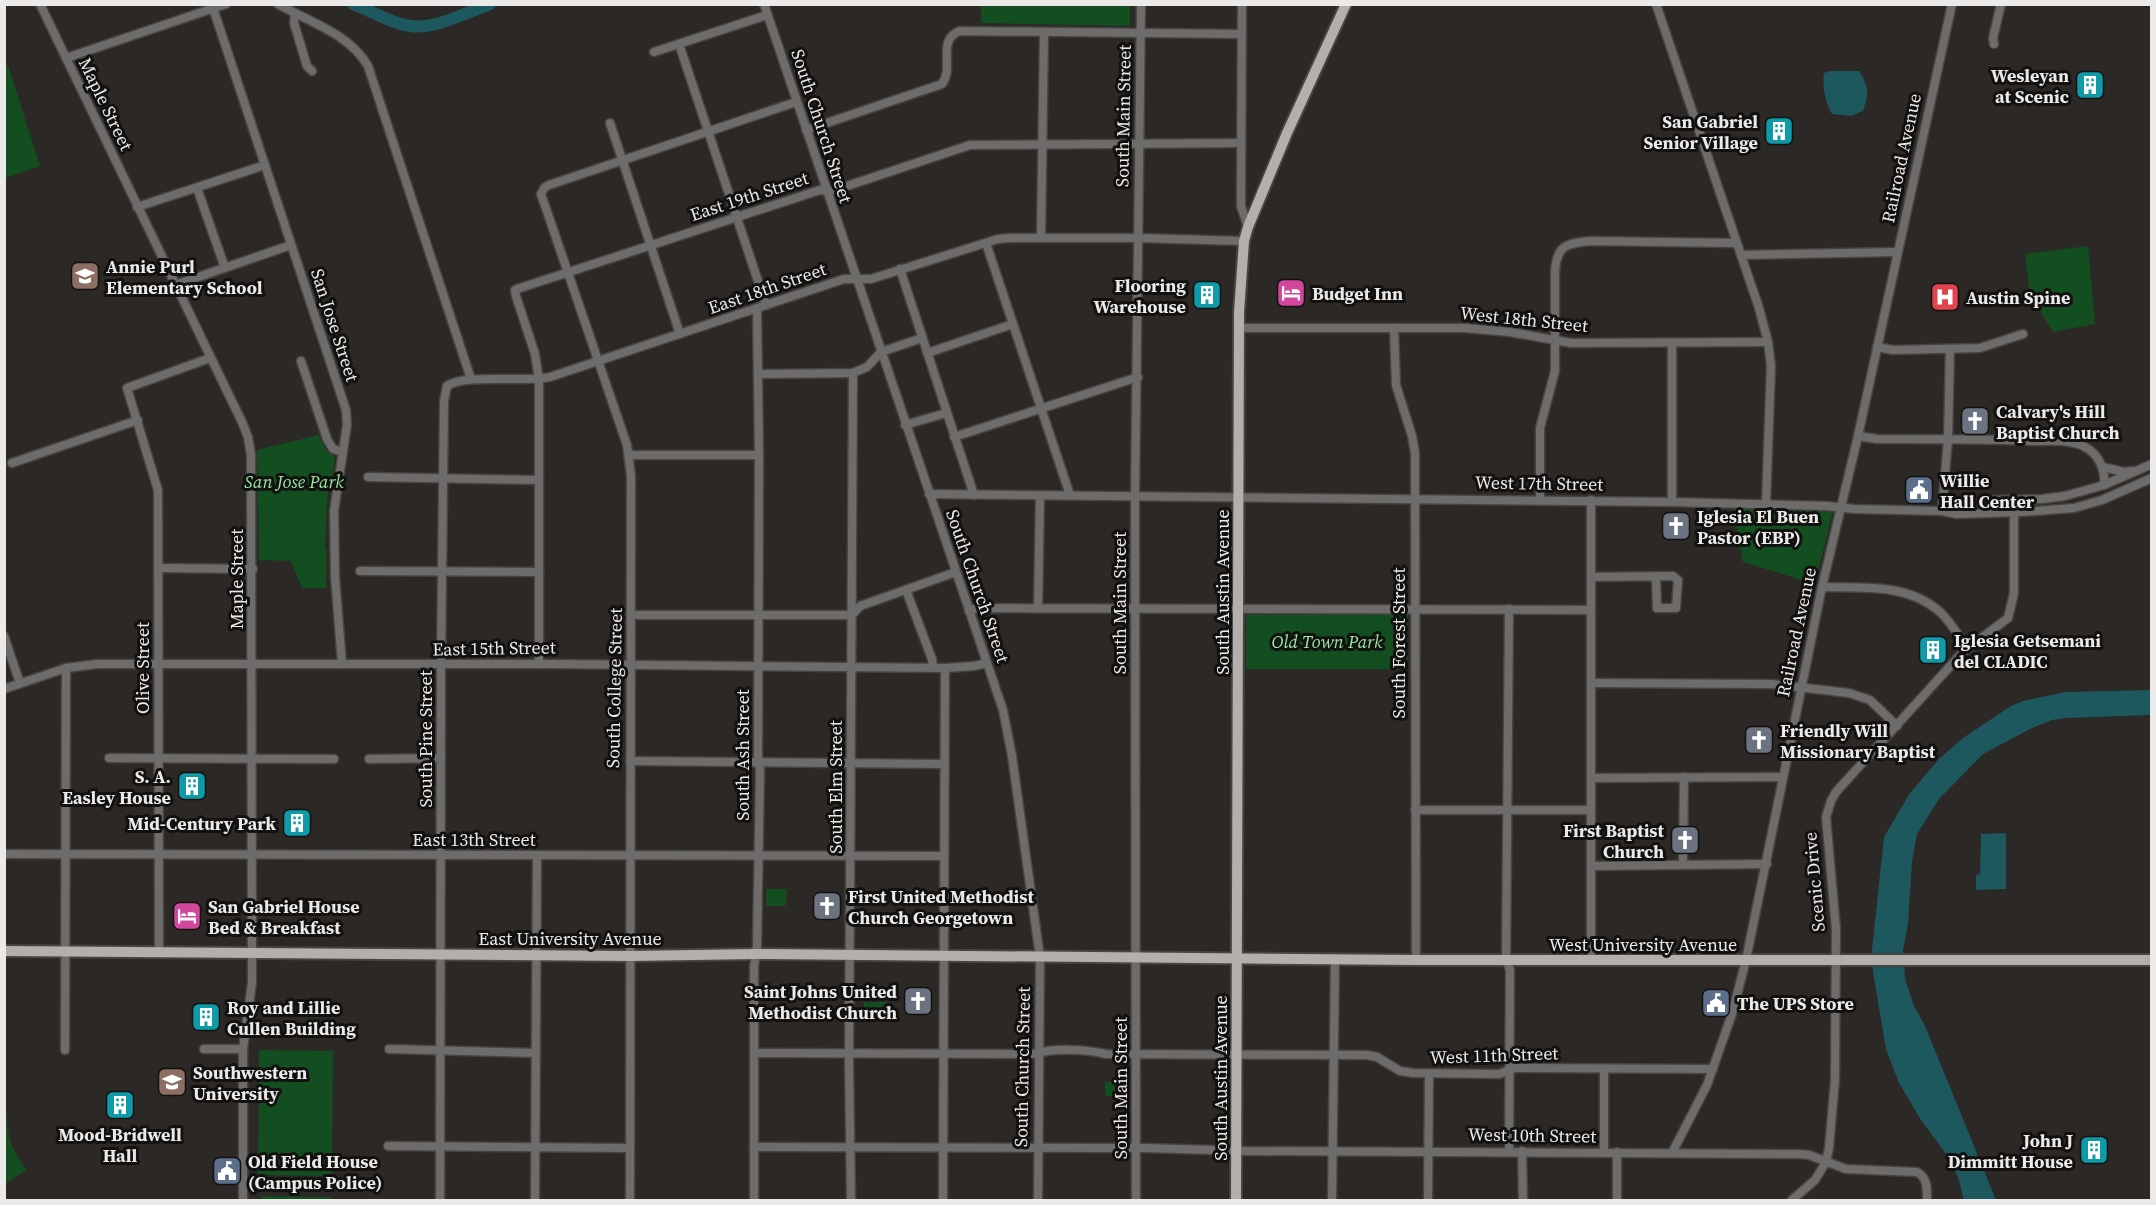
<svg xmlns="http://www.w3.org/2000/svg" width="2156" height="1205" font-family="'Source Serif 4',serif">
	<rect width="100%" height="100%" fill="#2b2826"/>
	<g fill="#134e20">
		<path d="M981 5H1130V26L981 23Z"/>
		<path d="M8 65 40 166 5 178 4 66Z"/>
		<path d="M2088 246 2095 324 2053 332 2030 295 2025 254Z"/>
		<path d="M319 435 325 449 335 458 331 488H328L325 549 327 550 326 588H302L291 561 259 560 257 450Z"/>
		<path d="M1733 508 1833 511 1815 584 1743 562Z"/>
		<path d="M1408 614V669H1246V615Z"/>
		<path d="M766 889H787L786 905 784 906H766Z"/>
		<path d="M864 1002H887L886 1012H869L868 1014H864Z"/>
		<path d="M259 1050 333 1051 332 1176 258 1175Z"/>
		<rect x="1105" y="1082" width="15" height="14"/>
		<path d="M5 1101H6C7 1133 8 1143 26 1170L5 1184Z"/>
		<path d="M261 1196 331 1197V1200H261Z"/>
	</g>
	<g fill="#1e585f">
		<path d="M1830 71H1859C1869 87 1869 93 1863 111L1851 116 1832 114C1825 102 1822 86 1824 73Z"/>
		<path d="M2151 690V715L2066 718 2052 720 2032 728 1983 754 1939 799 1917 834 1912 861 1908 924 1903 950 1905 979 1914 1006 1925 1026 1996 1200H1964L1958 1177 1944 1151 1921 1120 1899 1083 1886 1049 1873 972 1872 950 1884 837 1910 793 1939 759 1963 738 2011 706 2023 701 2066 692Z"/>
		<path d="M2006 833V889L1976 890V875L1980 874 1981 834Z"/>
	</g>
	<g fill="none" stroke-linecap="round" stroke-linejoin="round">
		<path stroke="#1e585f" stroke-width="12" d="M353 4C372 11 390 23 410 26 433 30 468 12 490 4"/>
		<g stroke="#464341" stroke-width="11">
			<g id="minor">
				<path d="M40 4 242 422 248 437 251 455 252 983 243 1049V1200"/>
				<path d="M278 4C309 22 350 34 368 66L471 379"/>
				<path d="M764 4 1003 710 1012 756 1040 957 1038 1200"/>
				<path d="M1242 4 1241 191V206L1248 227"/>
				<path d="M1656 4 1759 308 1768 342 1771 366 1766 504"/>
				<path d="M213 8 346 410 347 425 334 511 335 576 342 664"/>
				<path d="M295 14 294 23 307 66 312 71"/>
				<path d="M679 44 766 305"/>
				<path d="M1994 44 1993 38 2001 4"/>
				<path d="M654 52 767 15"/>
				<path d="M66 58 226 4"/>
				<path d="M610 123 680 334"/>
				<path d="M806 130 942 84C955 67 936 42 959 31L1241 34"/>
				<path d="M197 188 225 268"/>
				<path d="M137 207 265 165"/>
				<path d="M1041 237 1044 33"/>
				<path d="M986 243 1070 495"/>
				<path d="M1741 255 1897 252"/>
				<path d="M900 269 974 495"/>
				<path d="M175 285 291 245"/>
				<path d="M1239 328H1465L1510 332 1571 343 1768 342"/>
				<path d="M1394 328 1396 385 1412 436 1415 453 1416 960"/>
				<path d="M1672 344V502"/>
				<path d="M1877 347 1893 350 1980 348 2023 334"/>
				<path d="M927 353 1013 324"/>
				<path d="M301 361 327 439 333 449 343 452"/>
				<path d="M758 374 853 373 867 367 881 352 922 338"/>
				<path d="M905 425 946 413"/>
				<path d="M1858 436 1877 439C1929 439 1982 439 2035 441 2050 441 2070 439 2085 447 2099 454 2106 471 2104 485"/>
				<path d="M954 437 1138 377"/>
				<path d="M629 455H759"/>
				<path d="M12 463 138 420"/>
				<path d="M2103 467 2124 472 2132 471"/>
				<path d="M368 477 539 480"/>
				<path d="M929 494 1672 502 1827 506 1854 509 1942 511 1957 514 2021 512 2074 508 2102 500 2152 478"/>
				<path d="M1540 499V428L1555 371V273C1556 246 1566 243 1590 241L1736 243"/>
				<path d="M1591 500V961"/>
				<path d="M1946 510 1996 500 2042 499 2065 496 2104 485 2152 464"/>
				<path d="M1942 511 1948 439 1950 349"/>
				<path d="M159 568 253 569"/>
				<path d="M360 571 539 572"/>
				<path d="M1591 577 1673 576 1678 580 1676 608H1657L1656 578"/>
				<path d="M1822 587C1863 588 1906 583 1939 611 1950 621 1959 636 1967 648"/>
				<path d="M906 590 932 659 933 667"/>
				<path d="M1038 608 1040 496"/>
				<path d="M1509 609 1506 960 1510 970 1509 1151"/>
				<path d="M969 611 977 608 1591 610"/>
				<path d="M631 615H852L860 606 956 572"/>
				<path d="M4 636 20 683"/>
				<path d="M539 664V380L535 354 516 296 515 290 517 289 820 190 832 191 970 145 1241 143"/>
				<path d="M1592 683 1771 684 1849 693 1870 700 1897 726"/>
				<path d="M4 689 66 668 97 664H553L945 668 974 666 987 663"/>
				<path d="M109 758 334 759"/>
				<path d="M369 759 441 758"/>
				<path d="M630 761 944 764"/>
				<path d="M1591 778 1783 777"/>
				<path d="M1415 810H1591"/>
				<path d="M4 854 943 856"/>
				<path d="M1683 863 1684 777"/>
				<path d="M1591 866 1767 864"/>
				<path d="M159 953 158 490 127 388 210 358"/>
				<path d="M204 1049H243"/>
				<path d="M389 1049 535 1053"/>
				<path d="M65 1050 66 668"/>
				<path d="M755 1053 1033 1054C1054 1048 1084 1049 1106 1054L1367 1055 1377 1057 1400 1071 1413 1073 1499 1074 1515 1068 1713 1069"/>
				<path d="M388 1146 629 1148"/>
				<path d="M754 1147 1145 1148 1248 1151 1800 1154 1809 1155 1846 1169 1917 1172C1928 1178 1927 1189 1927 1200"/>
				<path d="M1522 1151 1523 1200"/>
				<path d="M1604 1152V1069"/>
				<path d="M1672 1153 1707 1085 1732 1014 1746 960 1822 587 1858 436 1952 4"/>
				<path d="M440 1200 441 665 444 401 447 386C465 373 523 383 550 377L844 279H871L998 239 1010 238H1138L1244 241"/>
				<path d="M535 1200 537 855"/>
				<path d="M630 1200 631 476 627 445 541 194 545 187 549 185 796 102"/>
				<path d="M754 1200V967L757 946 760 771 758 755 759 455 757 309"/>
				<path d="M851 1200 849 1062 853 373"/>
				<path d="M943 1200 945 668"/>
				<path d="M1136 1200 1135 496 1141 4"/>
				<path d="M1332 1200 1335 960"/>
				<path d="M1428 1200 1429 1074"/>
				<path d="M1617 1200V1152"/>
				<path d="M1792 1200 1815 1180 1826 1162 1829 1148 1835 1080 1836 929 1826 817 1831 801 1836 792 1963 652 2008 618 2014 593V500"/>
			</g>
		</g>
		<g stroke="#464341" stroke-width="14">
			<g id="major">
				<path d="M4 951 630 956 756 954 1416 960H2152"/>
				<path d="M1236 1200 1239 312 1244 241 1248 227 1287 133 1346 4"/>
			</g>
		</g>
		<use href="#minor" stroke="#6d6c6b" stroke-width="8"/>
		<use href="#major" stroke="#b2afad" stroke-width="10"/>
	</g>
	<defs>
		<g id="building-square" transform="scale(1.5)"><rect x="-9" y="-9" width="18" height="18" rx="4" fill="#0f9aa8" stroke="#121110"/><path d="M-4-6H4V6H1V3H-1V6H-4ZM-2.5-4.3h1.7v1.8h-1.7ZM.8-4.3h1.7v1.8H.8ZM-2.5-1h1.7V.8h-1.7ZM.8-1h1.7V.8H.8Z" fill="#fff"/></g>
		<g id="school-square" transform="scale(1.5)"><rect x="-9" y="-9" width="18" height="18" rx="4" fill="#8d6e63" stroke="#121110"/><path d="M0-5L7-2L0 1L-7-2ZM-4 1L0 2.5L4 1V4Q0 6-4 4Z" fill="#fff"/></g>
		<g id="hotel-square" transform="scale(1.5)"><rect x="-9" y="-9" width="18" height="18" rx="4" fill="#d1479c" stroke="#121110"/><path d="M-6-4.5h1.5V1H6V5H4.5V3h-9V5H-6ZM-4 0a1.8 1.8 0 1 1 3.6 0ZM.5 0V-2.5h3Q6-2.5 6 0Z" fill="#fff"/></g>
		<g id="hospital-square" transform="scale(1.5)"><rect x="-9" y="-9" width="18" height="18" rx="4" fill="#e0444e" stroke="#121110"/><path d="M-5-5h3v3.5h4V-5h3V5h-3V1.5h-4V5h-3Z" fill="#fff"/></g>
		<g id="church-square" transform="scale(1.5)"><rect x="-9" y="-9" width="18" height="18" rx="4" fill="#6b7280" stroke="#121110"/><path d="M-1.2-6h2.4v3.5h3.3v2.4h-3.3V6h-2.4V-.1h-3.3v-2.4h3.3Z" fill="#fff"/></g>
		<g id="civic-square" transform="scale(1.5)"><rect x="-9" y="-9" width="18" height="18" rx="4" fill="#5c6f8a" stroke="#121110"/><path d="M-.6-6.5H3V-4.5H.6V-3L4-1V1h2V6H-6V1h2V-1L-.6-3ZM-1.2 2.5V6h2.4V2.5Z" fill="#fff"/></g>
		<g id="university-square" transform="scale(1.5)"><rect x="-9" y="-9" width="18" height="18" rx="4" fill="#8d6e63" stroke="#121110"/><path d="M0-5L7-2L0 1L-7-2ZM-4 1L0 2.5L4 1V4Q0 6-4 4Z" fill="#fff"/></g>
	</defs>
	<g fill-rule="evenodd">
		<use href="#building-square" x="2090" y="85"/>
		<use href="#building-square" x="1779" y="131"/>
		<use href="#school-square" x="85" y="276"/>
		<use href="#hotel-square" x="1291" y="293"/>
		<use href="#building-square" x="1207" y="295"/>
		<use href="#hospital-square" x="1945" y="297"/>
		<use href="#church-square" x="1975" y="421"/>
		<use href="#civic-square" x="1919" y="490"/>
		<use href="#church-square" x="1676" y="526"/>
		<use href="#building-square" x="1933" y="650"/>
		<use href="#church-square" x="1759" y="740"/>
		<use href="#building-square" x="192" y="786"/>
		<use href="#building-square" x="297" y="823"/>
		<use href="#church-square" x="1685" y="840"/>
		<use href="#church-square" x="827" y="906"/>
		<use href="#hotel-square" x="187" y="916"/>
		<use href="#church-square" x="918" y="1001"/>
		<use href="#civic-square" x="1716" y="1003"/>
		<use href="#building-square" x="206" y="1017"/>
		<use href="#university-square" x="172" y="1082"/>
		<use href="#building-square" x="120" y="1105"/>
		<use href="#building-square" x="2094" y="1150"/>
		<use href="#civic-square" x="227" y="1171"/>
	</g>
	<g text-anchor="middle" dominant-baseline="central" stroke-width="6" stroke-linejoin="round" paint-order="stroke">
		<g font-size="18" font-weight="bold" fill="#eceae8" stroke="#121110" text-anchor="start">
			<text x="2069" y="75" text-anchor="end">Wesleyan<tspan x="2069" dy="21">at Scenic</tspan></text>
			<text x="1758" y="121" text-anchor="end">San Gabriel<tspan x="1758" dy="21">Senior Village</tspan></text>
			<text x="106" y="266">Annie Purl<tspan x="106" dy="21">Elementary School</tspan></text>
			<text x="1186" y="285" text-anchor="end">Flooring<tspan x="1186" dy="21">Warehouse</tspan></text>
			<text x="1312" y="293">Budget Inn</text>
			<text x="1966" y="297">Austin Spine</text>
			<text x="1996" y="411">Calvary's Hill<tspan x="1996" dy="21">Baptist Church</tspan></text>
			<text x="1940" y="480">Willie<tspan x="1940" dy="21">Hall Center</tspan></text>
			<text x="1697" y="516">Iglesia El Buen<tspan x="1697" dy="21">Pastor (EBP)</tspan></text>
			<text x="1954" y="640">Iglesia Getsemani<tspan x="1954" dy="21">del CLADIC</tspan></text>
			<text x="1780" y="730">Friendly Will<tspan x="1780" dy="21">Missionary Baptist</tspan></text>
			<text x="171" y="776" text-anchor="end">S. A.<tspan x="171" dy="21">Easley House</tspan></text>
			<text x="276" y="823" text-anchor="end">Mid-Century Park</text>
			<text x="1664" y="830" text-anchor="end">First Baptist<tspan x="1664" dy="21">Church</tspan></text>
			<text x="848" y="896">First United Methodist<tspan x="848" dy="21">Church Georgetown</tspan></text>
			<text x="208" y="906">San Gabriel House<tspan x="208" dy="21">Bed &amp; Breakfast</tspan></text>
			<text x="897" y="991" text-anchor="end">Saint Johns United<tspan x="897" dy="21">Methodist Church</tspan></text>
			<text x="1737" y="1003">The UPS Store</text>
			<text x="227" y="1007">Roy and Lillie<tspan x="227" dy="21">Cullen Building</tspan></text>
			<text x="193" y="1072">Southwestern<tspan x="193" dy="21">University</tspan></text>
			<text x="120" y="1134" text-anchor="middle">Mood-Bridwell<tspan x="120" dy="21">Hall</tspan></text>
			<text x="2073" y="1140" text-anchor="end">John J<tspan x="2073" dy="21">Dimmitt House</tspan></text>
			<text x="248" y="1161">Old Field House<tspan x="248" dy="21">(Campus Police)</tspan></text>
		</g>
		<g font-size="18" fill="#eceae8" stroke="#121110">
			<text transform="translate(106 104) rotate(64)">Maple Street</text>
			<text transform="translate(1123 116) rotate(-89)">South Main Street</text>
			<text transform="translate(822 126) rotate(72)">South Church Street</text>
			<text transform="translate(1901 158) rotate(-78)">Railroad Avenue</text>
			<text transform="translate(749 196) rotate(-18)">East 19th Street</text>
			<text transform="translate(767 288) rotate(-19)">East 18th Street</text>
			<text transform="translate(1524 319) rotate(6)">West 18th Street</text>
			<text transform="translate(335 325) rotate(72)">San Jose Street</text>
			<text transform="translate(1539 483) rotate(1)">West 17th Street</text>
			<text transform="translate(236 579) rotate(-90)">Maple Street</text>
			<text transform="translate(978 586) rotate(71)">South Church Street</text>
			<text transform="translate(1222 592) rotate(-90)">South Austin Avenue</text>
			<text transform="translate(1119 603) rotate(-90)">South Main Street</text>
			<text transform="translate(1796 632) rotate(-78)">Railroad Avenue</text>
			<text transform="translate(1398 643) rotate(-90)">South Forest Street</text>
			<text transform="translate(494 648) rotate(-1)">East 15th Street</text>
			<text transform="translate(142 668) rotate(-90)">Olive Street</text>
			<text transform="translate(614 688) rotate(-89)">South College Street</text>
			<text transform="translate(425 739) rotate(-90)">South Pine Street</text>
			<text transform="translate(742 755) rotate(-90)">South Ash Street</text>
			<text transform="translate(835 787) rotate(-90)">South Elm Street</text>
			<text x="474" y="839">East 13th Street</text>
			<text transform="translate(1814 882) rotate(-95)">Scenic Drive</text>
			<text x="570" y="938">East University Avenue</text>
			<text x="1643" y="944">West University Avenue</text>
			<text transform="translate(1494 1055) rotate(-2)">West 11th Street</text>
			<text transform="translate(1022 1067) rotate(-89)">South Church Street</text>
			<text transform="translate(1220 1078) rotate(-90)">South Austin Avenue</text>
			<text transform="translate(1120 1088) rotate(-90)">South Main Street</text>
			<text transform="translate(1532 1135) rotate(1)">West 10th Street</text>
		</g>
		<g font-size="18" font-style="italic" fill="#95e89e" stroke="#121110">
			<text x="294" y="481">San Jose Park</text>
			<text x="1327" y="641">Old Town Park</text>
		</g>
	</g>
	<rect width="2156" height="1205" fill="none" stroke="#eceae8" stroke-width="12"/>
</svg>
